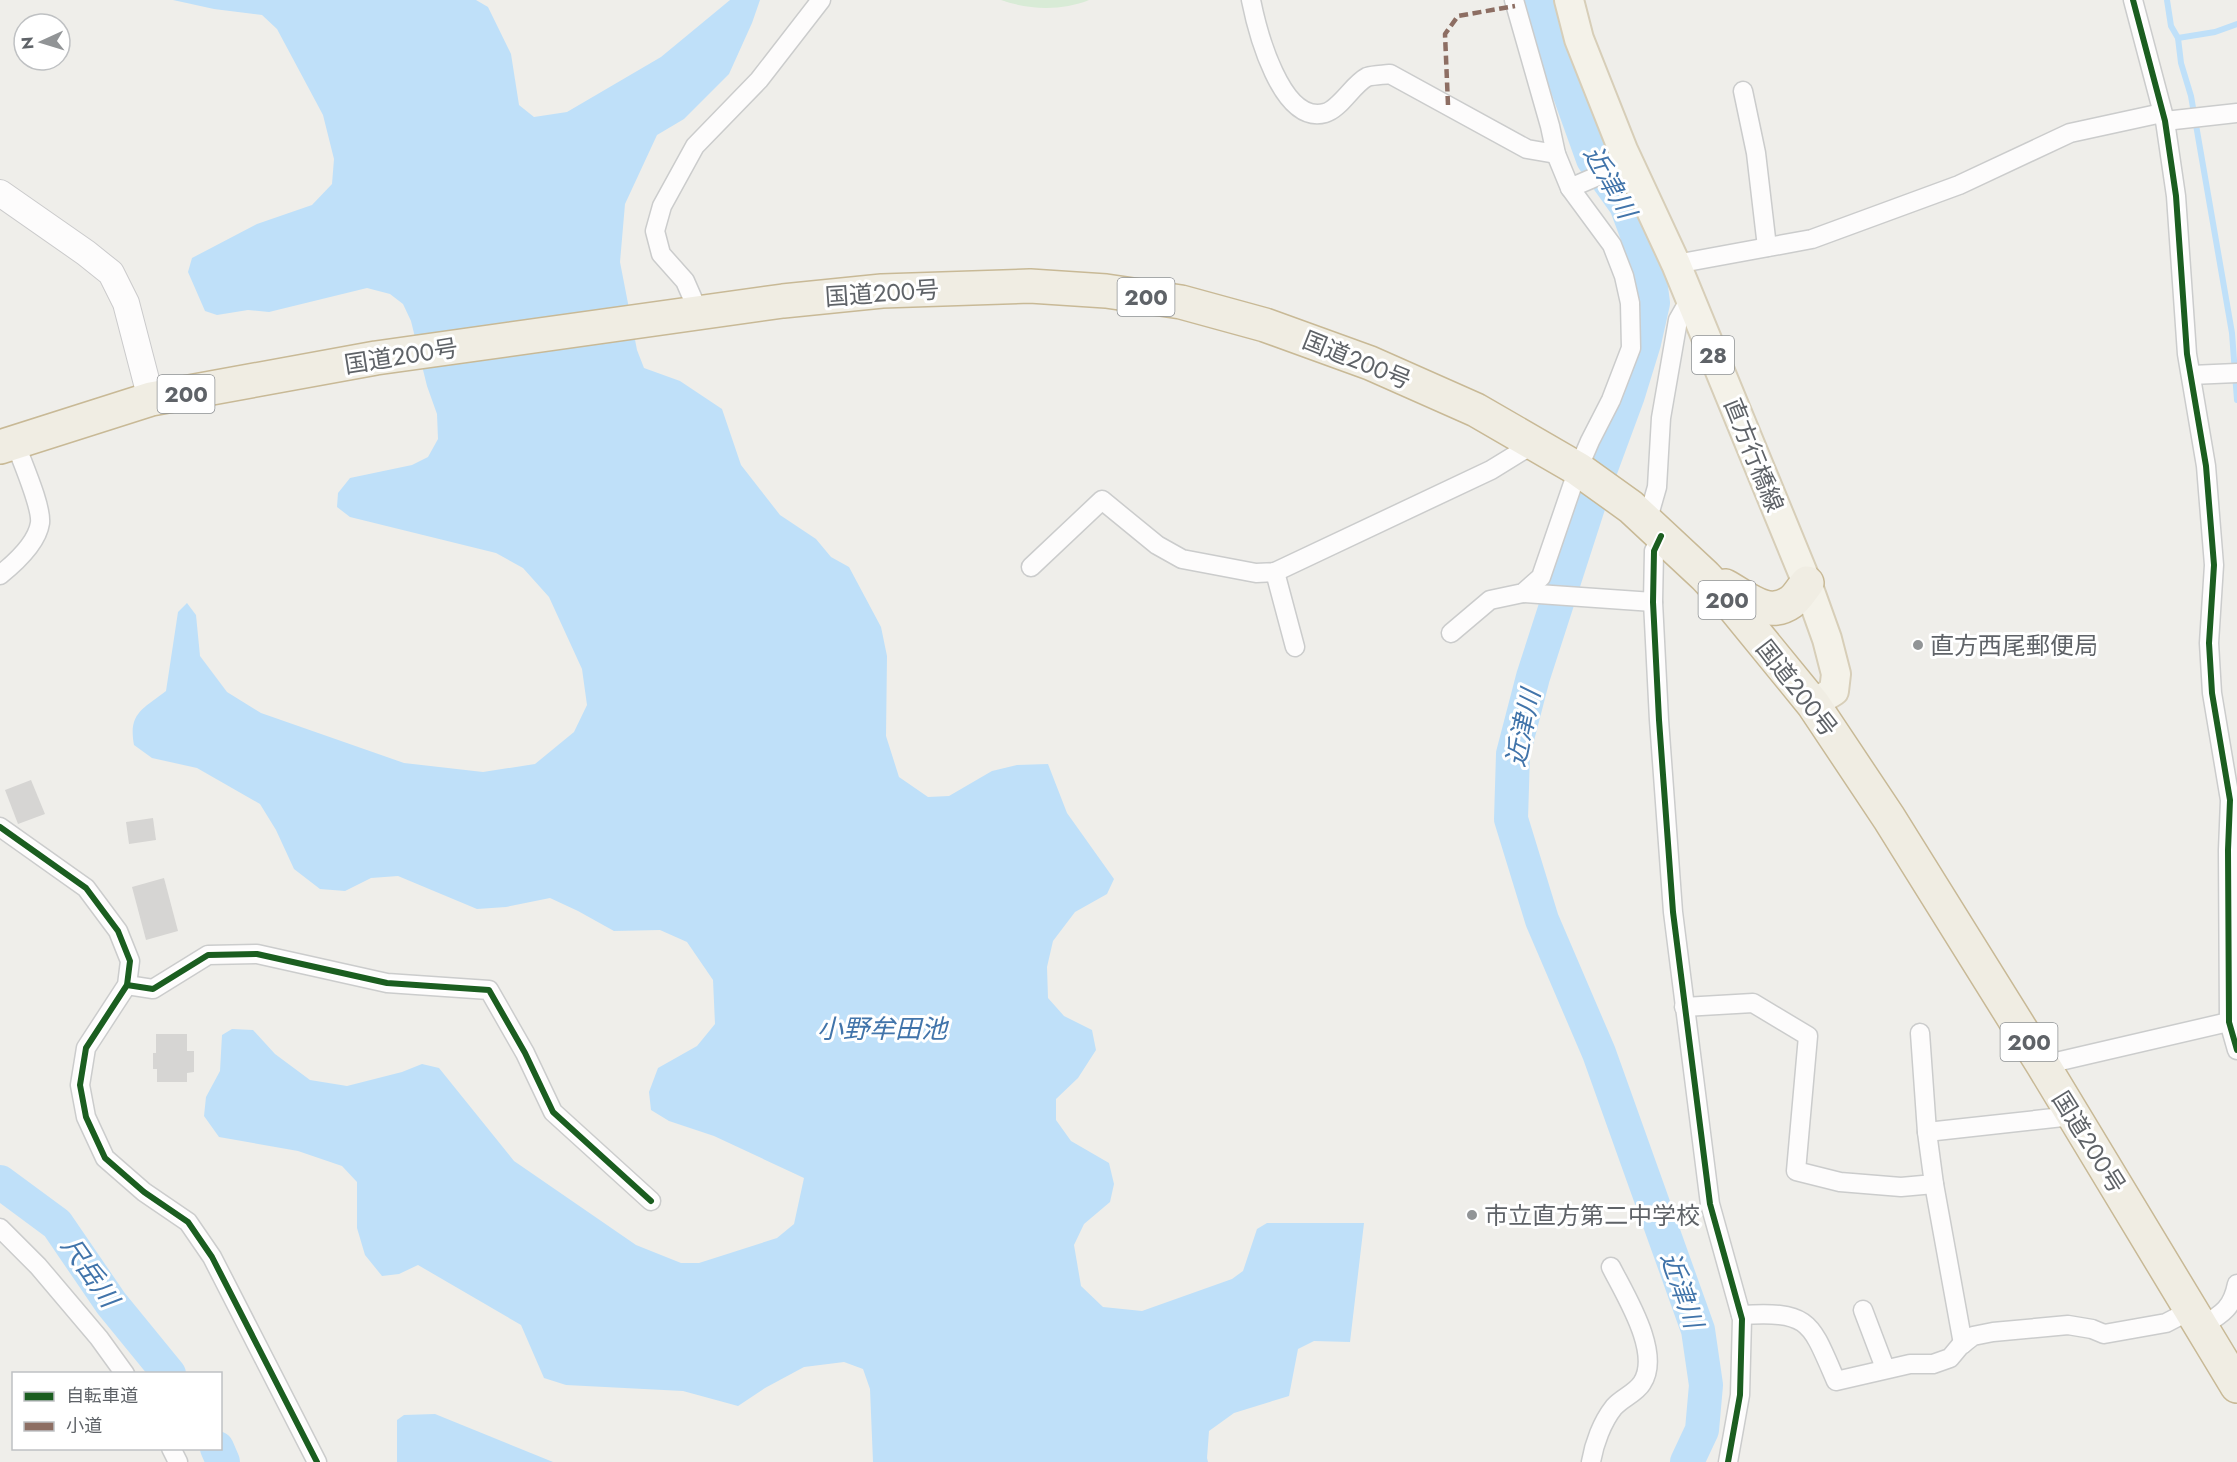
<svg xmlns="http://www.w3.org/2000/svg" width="2237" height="1462" font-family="Jost,'Noto Sans JP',sans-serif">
	<rect width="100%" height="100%" fill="#efeeea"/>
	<path fill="#d8ebd6" d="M1001 0H1089C1062 11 1029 10 1001 0Z"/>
	<g fill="#bfe0f9">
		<path d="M173 0H476L488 7 511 54 519 105 534 117 567 112 661 57 730 0H760L752 23 729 74 684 119 657 135 625 204 620 262 637 350 644 368 680 381 722 409 741 465 780 515 816 539 831 557 849 567 881 627 887 656 886 736 899 777 928 797 949 796 992 771 1017 765 1048 764 1067 813 1114 879 1107 894 1075 912 1053 941 1047 967 1048 998 1064 1016 1092 1030 1096 1050 1078 1078 1056 1099V1120L1071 1141 1109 1163 1114 1184 1110 1202 1084 1224 1074 1245 1081 1286 1103 1307 1142 1311 1232 1279 1243 1271 1257 1229 1267 1223H1364L1350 1342 1314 1341 1298 1349 1289 1396 1234 1413 1209 1431 1207 1458 1208 1462H873L870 1389 863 1369 844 1362 804 1367 765 1388 738 1406 683 1391 566 1385 544 1378 521 1325 418 1265 399 1274 382 1276 365 1255 357 1228V1182L342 1166 298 1151 219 1137 204 1116 206 1097 220 1071 222 1035 232 1029 253 1030 275 1054 310 1080 347 1086 402 1072 422 1064 439 1068 514 1161 636 1245 681 1263H699L777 1238 794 1224 804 1178 714 1136 669 1121 651 1110 649 1092 658 1068 697 1046 715 1024 713 980 687 942 660 930 614 931 578 911 550 898 506 907 477 909 398 876 371 878 345 891 320 889 294 869 276 830 260 804 197 768 152 758 134 745C128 713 143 709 166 691L178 612 187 603 196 615 200 656 227 692 261 713 404 763 483 772 535 764 574 732 587 705 582 669 549 597 523 568 496 553 350 517 337 507 338 493 350 478 412 465 428 457 438 439 437 414 427 386 411 321 403 304 390 294 367 288 269 312 248 310 217 315 205 311 188 272 192 258 257 224 312 205 332 184 334 159 323 115 277 29 262 15 214 9Z"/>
		<path d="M435 1414 553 1462H397V1420L404 1415Z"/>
	</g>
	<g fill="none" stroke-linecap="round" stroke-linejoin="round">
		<g stroke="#bfe0f9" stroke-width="6">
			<path d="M2167 0 2171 26 2178 38 2181 63 2191 96 2232 333 2237 400"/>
			<path d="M2178 38 2215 32 2237 24"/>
		</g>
		<g stroke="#bfe0f9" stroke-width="34">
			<path d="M1536 0 1593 159 1626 205 1648 264 1653 303 1644 343 1628 395 1597 479 1533 677 1513 754 1511 819 1542 920 1599 1053 1698 1330 1706 1385 1702 1430 1687 1462"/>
			<path d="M0 1182 57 1224 111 1303 169 1374"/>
			<path d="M217 1448 223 1462"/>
		</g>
	</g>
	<g fill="#d6d5d3">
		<path d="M31 780 45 814 18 824 5 790Z"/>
		<path d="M153 818 156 840 129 844 126 822Z"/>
		<path d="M164 878 178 931 146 940 132 887Z"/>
		<path d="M156 1034H187V1051H194V1072L187 1073V1082H157V1069H153V1053H156Z"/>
	</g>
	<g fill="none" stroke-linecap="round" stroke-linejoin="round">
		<g stroke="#cbcccc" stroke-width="21">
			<g id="street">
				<path d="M1251 0C1257 30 1281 125 1325 113 1340 109 1353 84 1367 77 1374 75 1383 75 1390 74L1527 149 1556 154"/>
				<path d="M2133 0 2165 121 2176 196 2187 354 2206 466 2214 565 2209 643 2212 693 2230 800 2228 850 2229 1022 2237 1050"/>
				<path d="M1743 91 1756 153 1767 247"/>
				<path d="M2165 121 2237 113"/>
				<path d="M1570 188 1628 163"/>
				<path d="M1676 264 1812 239 1959 185 2070 133 2162 113"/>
				<path d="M699 313 685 281 661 254 655 231 662 206 695 146 759 80 821 0"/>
				<path d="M2191 375 2237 373"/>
				<path d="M1647 522 1657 487 1661 418 1678 320 1690 299"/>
				<path d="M1661 536 1654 551 1653 602 1659 720 1673 912 1710 1204 1742 1319 1740 1395 1728 1462"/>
				<path d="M1031 567 1102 500 1157 545 1182 559 1256 573 1275 572 1491 470 1522 451 1525 439"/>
				<path d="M1275 572 1295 647"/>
				<path d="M0 575C15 563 37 543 40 523 42 506 21 460 15 442"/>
				<path d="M1523 593 1653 602"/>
				<path d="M1451 633 1490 600 1523 593 1541 577 1578 469 1590 441 1611 400 1631 348 1630 303 1624 276 1612 245 1570 188 1556 154 1550 126 1514 0"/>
				<path d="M0 827 86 888 118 931 130 961 127 985 86 1048 80 1085 86 1117 105 1158 144 1192 188 1222 212 1257 317 1462"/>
				<path d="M127 985 153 989 208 955 257 954 387 983 489 990 525 1053 553 1112 651 1201"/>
				<path d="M1684 1007 1753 1003 1808 1036 1796 1171 1840 1182 1901 1187 1934 1184 1927 1132 1920 1033"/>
				<path d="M2043 1065 2237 1020"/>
				<path d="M1927 1132 2072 1116"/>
				<path d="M1934 1184 1963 1344"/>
				<path d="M0 1228 38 1266 99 1338 125 1374"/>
				<path d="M1863 1310 1885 1368"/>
				<path d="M1741 1315C1810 1311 1810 1321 1836 1381L1910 1364H1933L1950 1358 1960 1346 1973 1336 1993 1332 2068 1325 2092 1329 2104 1334 2166 1323 2191 1310"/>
				<path d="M2201 1327C2222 1314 2232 1309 2237 1284"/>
				<path d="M171 1448 178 1462"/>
				<path d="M1591 1462C1594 1444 1602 1422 1614 1407 1622 1398 1636 1393 1642 1383 1662 1353 1625 1295 1611 1267"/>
			</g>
		</g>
		<g stroke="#cacacb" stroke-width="28">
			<path id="secondary" d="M0 193 86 253 111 273 126 303 151 399"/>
		</g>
		<g stroke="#d7ceb8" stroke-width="32">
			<path id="primary" d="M1569 0 1579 39 1623 150 1676 264 1807 583 1827 639 1836 674 1834 691 1813 704"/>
		</g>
		<g stroke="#c8b996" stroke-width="36">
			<g id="highway">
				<path d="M0 447 151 399 376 358 783 301 882 291 1030 286 1106 291 1181 302 1265 325 1370 363 1476 410 1578 469 1631 507 1705 576 1733 606 1813 704 1889 818 2043 1065 2237 1386"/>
				<path d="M1725 586C1746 597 1767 619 1791 602 1797 598 1802 589 1807 583"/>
			</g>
		</g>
		<use href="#street" stroke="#fdfcfc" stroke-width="18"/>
		<use href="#secondary" stroke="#fdfcfc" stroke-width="26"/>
		<use href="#primary" stroke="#f4f2e9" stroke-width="28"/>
		<use href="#highway" stroke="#f0ede3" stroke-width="33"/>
		<path stroke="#8d6e63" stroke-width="4.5" stroke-dasharray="9 4.5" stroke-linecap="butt" d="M1448 105 1445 34 1458 16 1515 6"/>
		<g stroke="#fff" stroke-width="10">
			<g id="cycleway">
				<path d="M2133 0 2165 121 2176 196 2187 354 2206 466 2214 565 2209 643 2212 693 2230 800 2228 850 2229 1022 2237 1050"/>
				<path d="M1661 536 1654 551 1653 602 1659 720 1673 912 1710 1204 1742 1319 1740 1395 1728 1462"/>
				<path d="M0 827 86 888 118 931 130 961 127 985 86 1048 80 1085 86 1117 105 1158 144 1192 188 1222 212 1257 317 1462"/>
				<path d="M127 985 153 989 208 955 257 954 387 983 489 990 525 1053 553 1112 651 1201"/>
			</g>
		</g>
		<use href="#cycleway" stroke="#1b5e20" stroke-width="6"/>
	</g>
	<g fill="#919496" stroke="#fff" stroke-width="2">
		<circle cx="1918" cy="645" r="6"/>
		<circle cx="1472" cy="1215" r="6"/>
	</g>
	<g text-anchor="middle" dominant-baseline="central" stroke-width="6" stroke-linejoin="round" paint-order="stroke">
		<g fill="#fff" stroke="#8f9295" stroke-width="1.5">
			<rect x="1117.5" y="278" width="57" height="38" rx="4.5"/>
			<rect x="1692" y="336" width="42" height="38" rx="4.5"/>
			<rect x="157.5" y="375" width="57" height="38" rx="4.5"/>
			<rect x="1698.5" y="581" width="57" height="38" rx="4.5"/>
			<rect x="2000.5" y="1023" width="57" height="38" rx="4.5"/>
		</g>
		<g font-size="22" font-weight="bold" fill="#5f6368">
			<text x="1146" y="297">200</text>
			<text x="1713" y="355">28</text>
			<text x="186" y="394">200</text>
			<text x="1727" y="600">200</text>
			<text x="2029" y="1042">200</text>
		</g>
		<g font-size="24" fill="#5f6368" stroke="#fff">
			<text transform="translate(882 293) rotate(-4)">国道200号</text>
			<text transform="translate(401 356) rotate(-9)">国道200号</text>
			<text transform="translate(1357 360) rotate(22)">国道200号</text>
			<text transform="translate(1754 455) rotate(68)">直方行橋線</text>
			<text transform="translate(1797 688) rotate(52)">国道200号</text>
			<text transform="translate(2089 1142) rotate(58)">国道200号</text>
		</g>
		<g font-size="24" fill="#5f6368" stroke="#fff" text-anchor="start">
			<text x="1930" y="645">直方西尾郵便局</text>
			<text x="1484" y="1215">市立直方第二中学校</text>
		</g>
		<g font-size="26" font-style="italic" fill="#4174aa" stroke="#fff">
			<text transform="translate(1610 182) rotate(61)">近津川</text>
			<text transform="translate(1523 728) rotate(-78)">近津川</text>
			<text x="882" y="1029">小野牟田池</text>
			<text transform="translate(90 1272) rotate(55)">尺岳川</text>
			<text transform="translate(1682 1290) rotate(71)">近津川</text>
		</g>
	</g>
	<rect x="12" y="1372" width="210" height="78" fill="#ffffff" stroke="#bfc1c3" stroke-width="1.5"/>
	<rect x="24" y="1392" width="30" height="9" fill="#1b5e20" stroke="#bfc1c3" stroke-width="1.5"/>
	<text x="66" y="1402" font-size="18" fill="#5f6368">自転車道</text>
	<rect x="24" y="1422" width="30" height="9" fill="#8d6e63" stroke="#bfc1c3" stroke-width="1.5"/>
	<text x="66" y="1432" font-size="18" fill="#5f6368">小道</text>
	<g transform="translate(42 42) rotate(266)"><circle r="28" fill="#ffffff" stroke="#bfc1c3" stroke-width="1.5"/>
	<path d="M0-4.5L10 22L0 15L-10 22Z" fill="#919496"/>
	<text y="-9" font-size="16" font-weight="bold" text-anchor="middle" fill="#5f6368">N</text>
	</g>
</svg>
